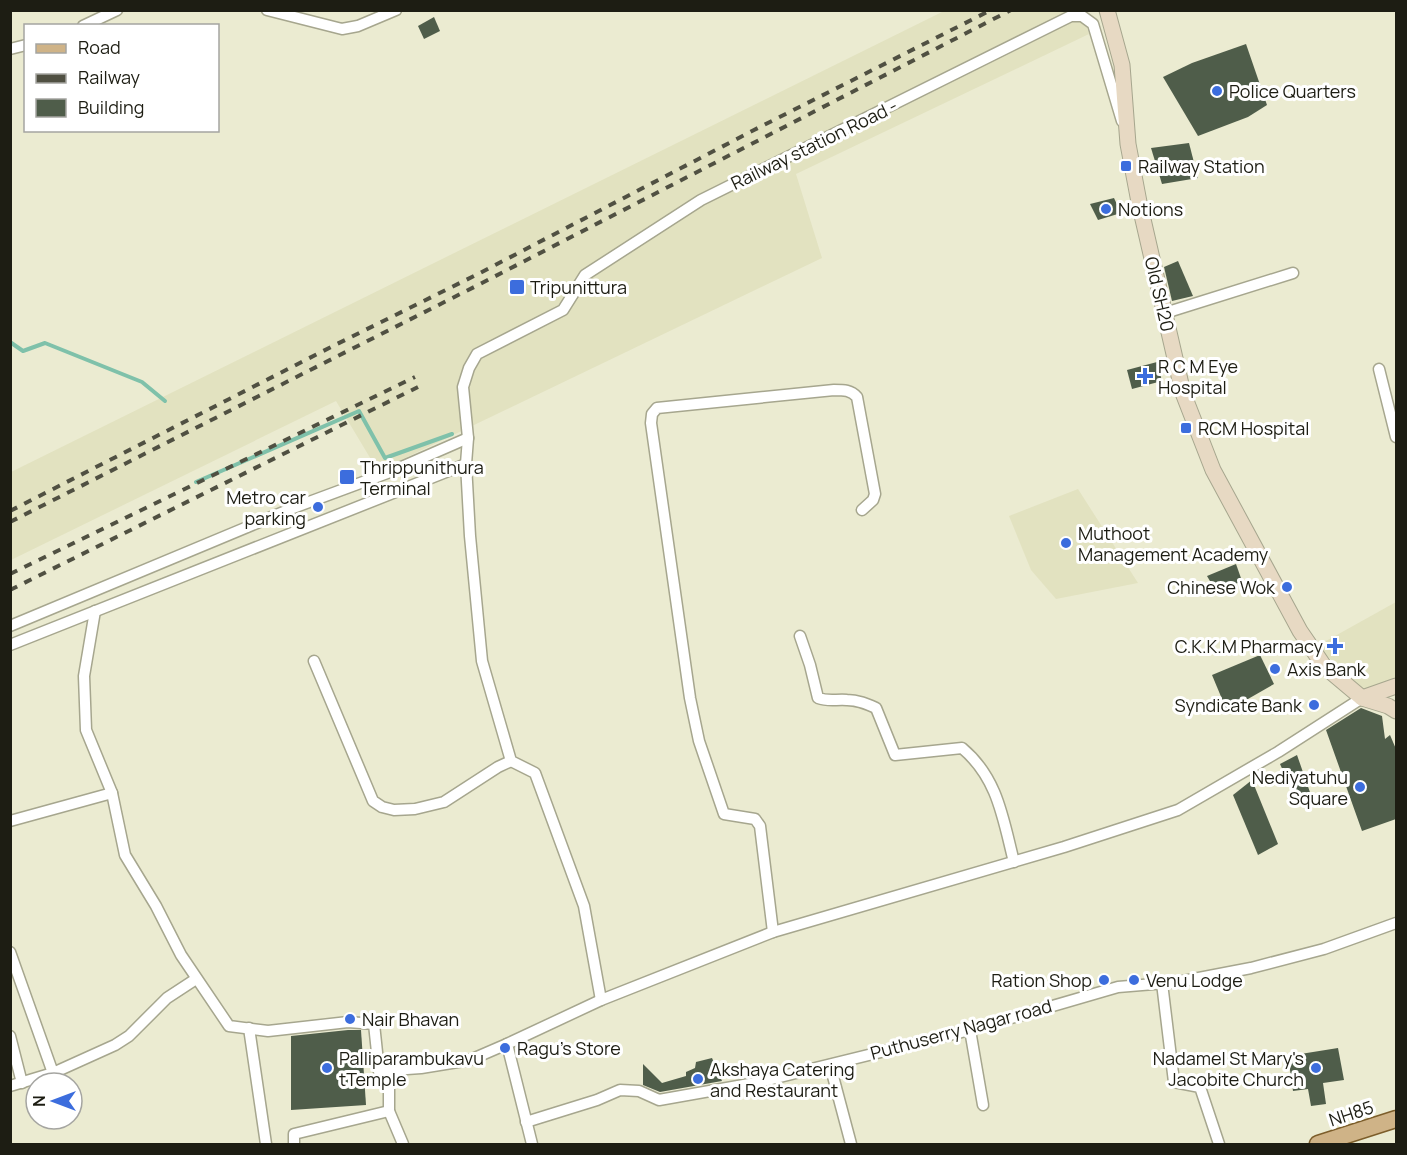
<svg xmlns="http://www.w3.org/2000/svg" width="1407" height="1155" font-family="Manrope,sans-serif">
	<rect width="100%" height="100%" fill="#ebebd1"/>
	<g fill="#e2e2c0">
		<path d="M944 11H1082L1089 34 796 174 822 258 378 471 336 401 11 560V472Z"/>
		<path d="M1078 489 1138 583 1056 599 1031 570 1009 516Z"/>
		<path d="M1396 602V680L1363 691 1317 646Z"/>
	</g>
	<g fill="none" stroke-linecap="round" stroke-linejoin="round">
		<g stroke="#7fc1aa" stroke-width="4">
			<path d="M10 342 23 351 45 343 142 382 165 401"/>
			<path d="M196 482 359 411 385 458 452 434"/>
		</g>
	</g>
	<g fill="#4f5d4a">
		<path d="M434 17 440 31 424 39 418 26Z"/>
		<path d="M1246 44 1267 105 1248 117 1198 136 1163 77 1192 63Z"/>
		<path d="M1189 143 1198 178 1162 184 1151 148Z"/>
		<path d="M1114 198 1121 213 1098 220 1090 204Z"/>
		<path d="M1178 261 1193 296 1172 301 1164 267Z"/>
		<path d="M1157 362 1162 381 1132 389 1127 370Z"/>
		<path d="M1236 564 1242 581 1217 593 1207 576Z"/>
		<path d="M1260 655 1274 684 1227 711 1212 675Z"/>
		<path d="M1361 708 1382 716 1385 739 1390 735 1396 749V819L1362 831 1326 730Z"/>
		<path d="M1297 755 1312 798 1303 799 1298 804 1280 764Z"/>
		<path d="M1252 780 1278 844 1258 855 1233 795Z"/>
		<path d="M348 1030H361L366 1105 291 1110V1036Z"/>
		<path d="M1338 1048 1344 1080 1323 1083 1326 1104 1311 1106 1308 1089 1293 1091 1288 1056Z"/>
		<path d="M712 1058 722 1081 660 1092 643 1085V1064L662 1083 686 1076V1072L695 1068 696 1062Z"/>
	</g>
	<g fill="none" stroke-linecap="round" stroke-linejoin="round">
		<g stroke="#a6a68e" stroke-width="13">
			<g id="minor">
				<path d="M267 10 342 29 358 26 396 10"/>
				<path d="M83 26 117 10"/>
				<path d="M10 49 26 45"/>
				<path d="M1165 313 1293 273"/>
				<path d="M1379 369 1396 437"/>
				<path d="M95 611 84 676 86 730 112 793 125 855 156 906 181 955 229 1026 268 1031 348 1022 374 1024 379 1071 421 1068 470 1060 507 1044"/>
				<path d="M10 626 293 508 390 472 468 438"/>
				<path d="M800 636 810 665 818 698C829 702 836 699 847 700 858 700 867 704 876 708L895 755 962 748C998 778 1003 819 1014 862"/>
				<path d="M10 645 466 464"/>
				<path d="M314 661 373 801 382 807 394 810 415 809 444 802 498 767 511 761"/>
				<path d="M10 821 112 793"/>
				<path d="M773 932 760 826 755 819 724 814 699 741 690 698 651 423 652 414 657 408 834 390C844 390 851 390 857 397L875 494 873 500 862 510"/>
				<path d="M10 952 53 1073"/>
				<path d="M1162 983 1174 1082 1200 1087 1219 1144"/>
				<path d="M601 1000 584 906 535 773 511 761 482 661 470 536 466 464 468 438 463 387 469 368 477 354 563 310 585 275 701 200 1071 16H1082L1093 24 1122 121"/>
				<path d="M249 1028 266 1144"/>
				<path d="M970 1030 983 1105"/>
				<path d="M10 1036 22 1083"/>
				<path d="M830 1065 851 1144"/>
				<path d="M379 1071 389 1089V1111L403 1144"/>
				<path d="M10 1086 53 1073 115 1045 129 1036 167 998 196 979"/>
				<path d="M526 1122 597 1100 620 1090 639 1091 659 1100 755 1083 970 1030 1118 987 1178 982 1251 968 1324 949 1396 923"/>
				<path d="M294 1144V1134L389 1111"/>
				<path d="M532 1144 507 1044 601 1000 773 932 1064 847 1178 810 1278 752 1362 698"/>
			</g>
		</g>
		<g stroke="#a6a68e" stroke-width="17">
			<g id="secondary">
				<path d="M1107 10 1122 65 1128 144 1139 202 1183 393 1213 470 1300 631 1324 666 1362 698 1388 706 1396 711"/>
				<path d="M1362 698 1396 686"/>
			</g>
		</g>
		<g stroke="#7c5d2a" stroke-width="19">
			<path id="primary" d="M1318 1144 1396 1119"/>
		</g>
		<use href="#minor" stroke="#fff" stroke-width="10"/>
		<use href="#secondary" stroke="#e7d9c3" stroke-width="15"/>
		<use href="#primary" stroke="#cfb387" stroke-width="16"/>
		<g stroke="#505042" stroke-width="4" stroke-dasharray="8 8" stroke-linecap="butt">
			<path d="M10 511 333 346 478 274 754 130 991 10"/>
			<path d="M10 522 482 283 1011 10"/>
			<path d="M10 574 415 377"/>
			<path d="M10 590 418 387"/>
		</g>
	</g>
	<g fill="#3c6ddd" stroke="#fff" stroke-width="2">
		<circle cx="1217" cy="91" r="6"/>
		<rect x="1120" y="160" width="12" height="12" rx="3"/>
		<circle cx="1106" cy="209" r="6"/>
		<rect x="509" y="279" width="16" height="16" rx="3"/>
		<path d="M1142 367h6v6h6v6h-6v6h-6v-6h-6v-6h6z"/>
		<rect x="1180" y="422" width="12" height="12" rx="3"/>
		<rect x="339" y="469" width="16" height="16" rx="3"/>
		<circle cx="318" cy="507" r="6"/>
		<circle cx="1066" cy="543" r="6"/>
		<circle cx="1287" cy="587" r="6"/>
		<path d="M1332 637h6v6h6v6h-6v6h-6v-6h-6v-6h6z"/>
		<circle cx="1275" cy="669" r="6"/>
		<circle cx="1314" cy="705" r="6"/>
		<circle cx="1360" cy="787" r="6"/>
		<circle cx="1104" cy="980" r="6"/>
		<circle cx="1134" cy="980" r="6"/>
		<circle cx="350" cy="1019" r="6"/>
		<circle cx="505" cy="1048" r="6"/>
		<circle cx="327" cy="1068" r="6"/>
		<circle cx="1316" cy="1068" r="6"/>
		<circle cx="698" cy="1079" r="6"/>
	</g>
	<g text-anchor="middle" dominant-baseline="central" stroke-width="6" stroke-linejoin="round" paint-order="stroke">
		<g font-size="18" fill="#1d1d13" stroke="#fff" text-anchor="start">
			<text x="1229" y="91">Police Quarters</text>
			<text x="1138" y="166">Railway Station</text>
			<text x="1118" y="209">Notions</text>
			<text x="530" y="287">Tripunittura</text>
			<text x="1158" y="366">R C M Eye<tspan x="1158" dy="21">Hospital</tspan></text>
			<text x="1198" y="428">RCM Hospital</text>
			<text x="360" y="467">Thrippunithura<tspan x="360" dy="21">Terminal</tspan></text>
			<text x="306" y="497" text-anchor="end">Metro car<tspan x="306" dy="21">parking</tspan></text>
			<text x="1078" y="533">Muthoot<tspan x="1078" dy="21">Management Academy</tspan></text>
			<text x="1275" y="587" text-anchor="end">Chinese Wok</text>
			<text x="1323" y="646" text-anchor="end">C.K.K.M Pharmacy</text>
			<text x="1287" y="669">Axis Bank</text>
			<text x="1302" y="705" text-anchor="end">Syndicate Bank</text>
			<text x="1348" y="777" text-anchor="end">Nediyatuhu<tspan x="1348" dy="21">Square</tspan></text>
			<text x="1092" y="980" text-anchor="end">Ration Shop</text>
			<text x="1146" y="980">Venu Lodge</text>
			<text x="362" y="1019">Nair Bhavan</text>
			<text x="517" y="1048">Ragu's Store</text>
			<text x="339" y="1058">Palliparambukavu<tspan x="339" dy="21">tTemple</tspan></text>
			<text x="1304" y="1058" text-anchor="end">Nadamel St Mary's<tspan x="1304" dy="21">Jacobite Church</tspan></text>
			<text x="710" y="1069">Akshaya Catering<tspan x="710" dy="21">and Restaurant</tspan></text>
		</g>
		<g font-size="18" fill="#1d1d13" stroke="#fff">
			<text transform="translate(814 144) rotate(-26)">Railway station Road -</text>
			<text transform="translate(1160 294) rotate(77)">Old SH20</text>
			<text transform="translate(961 1029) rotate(-15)">Puthuserry Nagar road</text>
			<text transform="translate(1351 1113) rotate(-18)">NH85</text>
		</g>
	</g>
	<rect width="1407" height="1155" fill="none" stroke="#1d1d13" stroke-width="24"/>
	<rect x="24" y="24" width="195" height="108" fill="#ffffff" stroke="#a5a5a1" stroke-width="1.5"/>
	<rect x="36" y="44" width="30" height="9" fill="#cfb387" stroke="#a5a5a1" stroke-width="1.5"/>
	<text x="78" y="54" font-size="18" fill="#1d1d13">Road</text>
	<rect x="36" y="74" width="30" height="9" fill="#505042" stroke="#a5a5a1" stroke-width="1.5"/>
	<text x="78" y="84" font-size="18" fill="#1d1d13">Railway</text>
	<rect x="36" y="99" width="30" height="18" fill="#4f5d4a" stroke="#a5a5a1" stroke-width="1.5"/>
	<text x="78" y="114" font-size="18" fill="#1d1d13">Building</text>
	<g transform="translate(54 1101) rotate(270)"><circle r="28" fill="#ffffff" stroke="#a5a5a1" stroke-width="1.5"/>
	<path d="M0-4.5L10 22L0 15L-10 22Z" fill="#3c6ddd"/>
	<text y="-9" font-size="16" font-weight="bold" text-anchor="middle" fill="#1d1d13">N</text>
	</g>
</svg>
